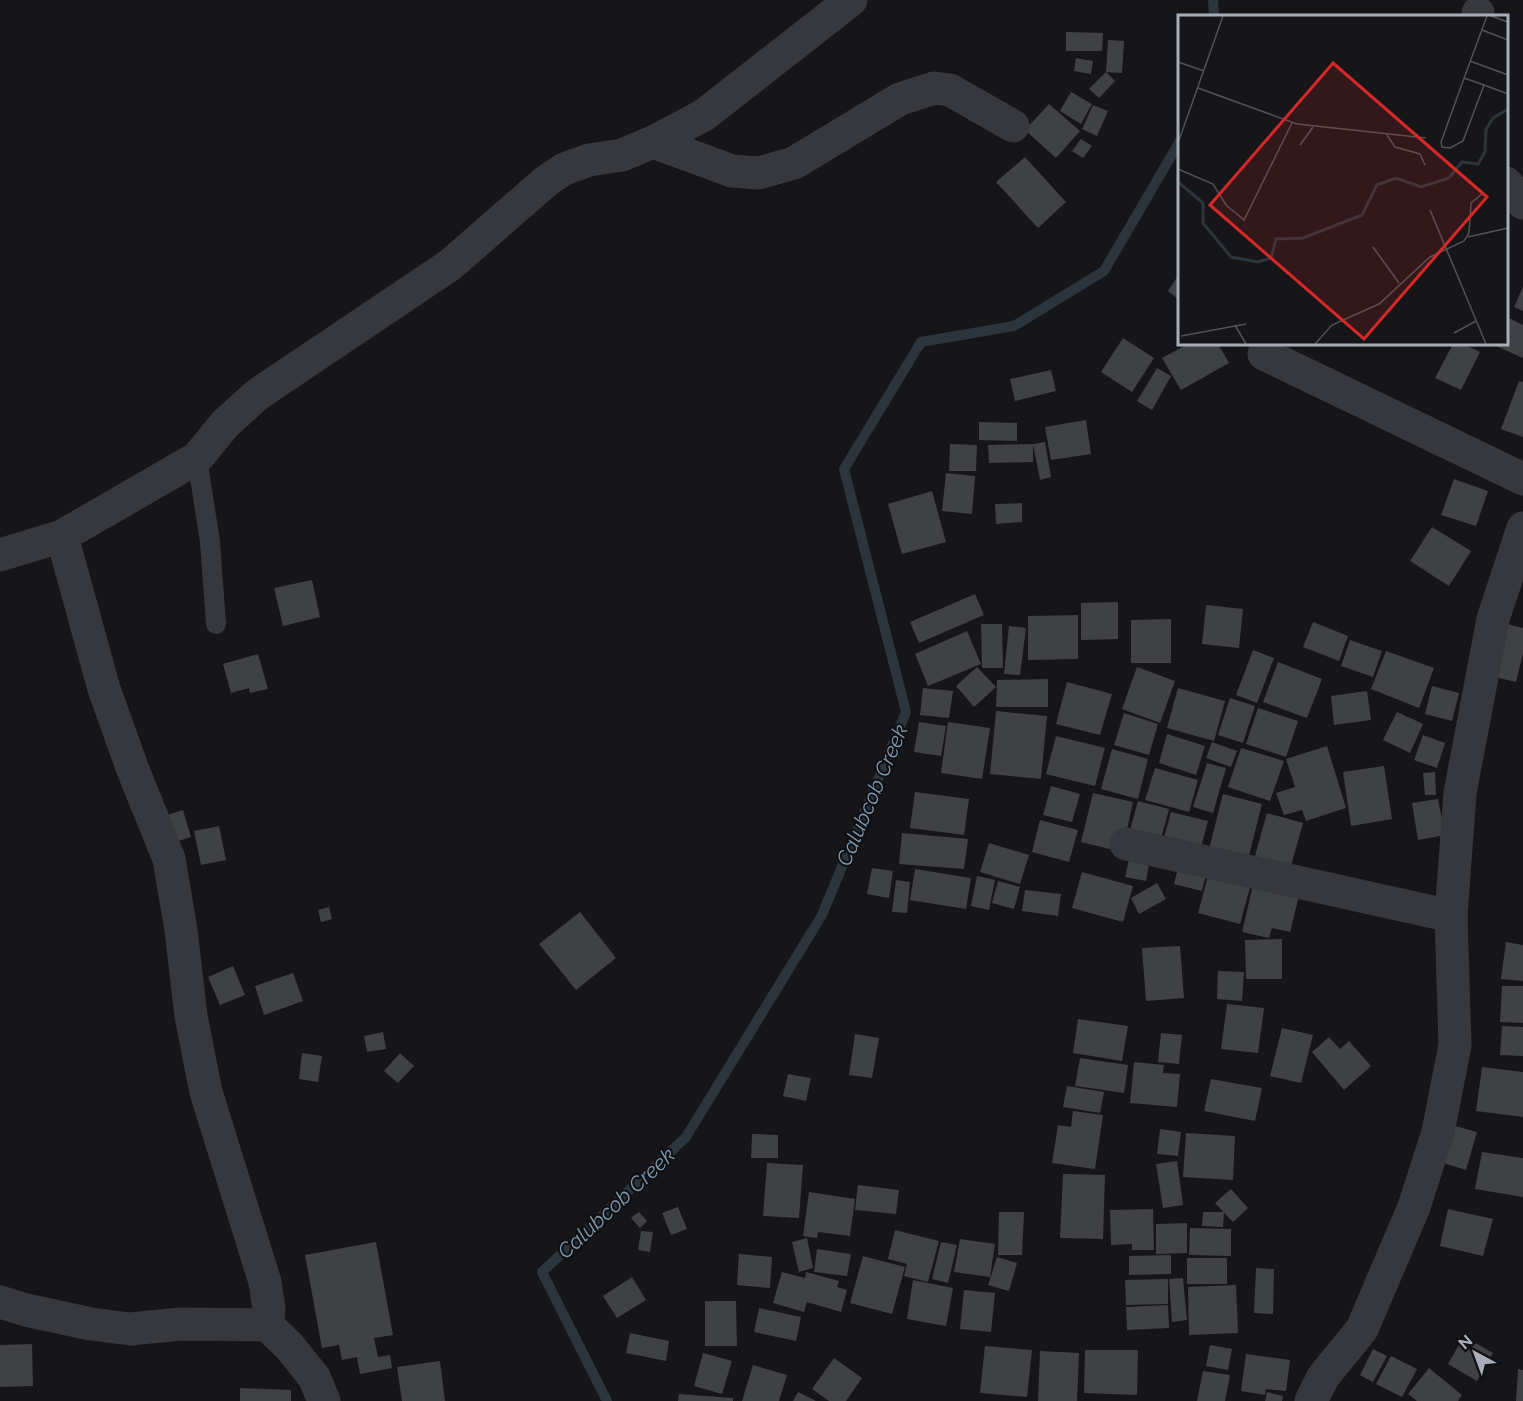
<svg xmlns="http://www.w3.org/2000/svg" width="1523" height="1401" font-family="Raleway,sans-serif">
	<rect width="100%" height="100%" fill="#161618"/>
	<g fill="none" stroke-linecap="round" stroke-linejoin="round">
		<g stroke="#2c353c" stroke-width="10">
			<path d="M1213 0 1214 16"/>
			<path d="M607 1401 542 1272 686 1137 822 915 906 712 844 469 921 342 1014 326 1104 271 1180 141"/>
		</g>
	</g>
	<g fill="#404145">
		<path d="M1066 32 1103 33 1102 51H1066Z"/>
		<path d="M1108 40 1124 41 1122 73 1106 72Z"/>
		<path d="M1076 58 1093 61 1091 74 1074 71Z"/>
		<path d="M1106 72 1115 81 1099 98 1089 89Z"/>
		<path d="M1071 92 1092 104 1081 124 1060 111Z"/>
		<path d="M1049 104 1080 131 1056 158 1025 130Z"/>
		<path d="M1093 105 1108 111 1097 136 1082 129Z"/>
		<path d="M1081 139 1092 146 1083 158 1072 151Z"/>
		<path d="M1025 157 1066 202 1038 228 996 182Z"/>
		<path d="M1179 274V300L1168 291Z"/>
		<path d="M1523 287V311L1514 307Z"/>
		<path d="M1509 318 1523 325V358L1496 346 1497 344H1506V323Z"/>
		<path d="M1123 338 1154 358 1132 392 1101 372Z"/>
		<path d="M1188 344H1218L1229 363 1181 390 1162 358Z"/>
		<path d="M1453 344H1463L1480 352 1461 390 1435 378Z"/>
		<path d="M1157 368 1171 376 1152 410 1137 401Z"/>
		<path d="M1051 370 1056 391 1015 401 1010 379Z"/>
		<path d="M1519 381 1523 382V437L1501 429Z"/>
		<path d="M1086 420 1091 454 1051 460 1045 427Z"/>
		<path d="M979 422 1017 423V441L979 440Z"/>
		<path d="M1045 442 1051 477 1040 480 1033 444V462L989 463 988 445 1033 444Z"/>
		<path d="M950 444 977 445 976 471H949Z"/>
		<path d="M946 473 975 476 972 514 942 511Z"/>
		<path d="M1454 479 1488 491 1476 526 1441 515Z"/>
		<path d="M932 491 946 542 902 554 888 504Z"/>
		<path d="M1022 503V522L996 524 995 504Z"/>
		<path d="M1432 527 1471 551 1449 586 1410 561Z"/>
		<path d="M312 580 320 617 283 626 274 588Z"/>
		<path d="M975 594 984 615 919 643 910 622Z"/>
		<path d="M1118 602V639L1081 640V603Z"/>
		<path d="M1206 605 1243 609 1239 648 1202 644Z"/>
		<path d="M1078 615V659L1028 660V616Z"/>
		<path d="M1171 619V663H1131V620Z"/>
		<path d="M1313 622 1348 636 1339 661 1303 647Z"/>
		<path d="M981 624H1002L1003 668H982Z"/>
		<path d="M1507 624 1523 628V653L1516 682 1494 677Z"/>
		<path d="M1009 626 1026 628 1020 675 1004 674Z"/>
		<path d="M967 631 981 664 928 686 915 654Z"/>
		<path d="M1350 640 1382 651 1373 677 1341 666Z"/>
		<path d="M1253 650 1274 658 1257 703 1236 695Z"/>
		<path d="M1386 651 1434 668 1419 708 1371 689Z"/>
		<path d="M258 654 268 689 250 693 249 688 231 693 223 664Z"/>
		<path d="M1278 662 1322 679 1307 718 1263 702Z"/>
		<path d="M977 667 996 687 974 707 956 686Z"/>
		<path d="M1137 667 1175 681 1160 723 1122 709Z"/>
		<path d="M1048 679V707H996L997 680Z"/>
		<path d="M1067 682 1112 694 1100 735 1056 724Z"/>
		<path d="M1432 686 1459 693 1452 721 1425 714Z"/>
		<path d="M923 688 953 691 949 718 920 715Z"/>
		<path d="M1178 688 1225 701 1214 741 1167 728Z"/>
		<path d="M1367 691 1371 720 1334 725 1331 696Z"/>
		<path d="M1230 698 1255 706 1243 743 1218 735Z"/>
		<path d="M1258 708 1298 721 1286 757 1246 744Z"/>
		<path d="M996 711 1047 716 1041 779 990 774Z"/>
		<path d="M1397 712 1423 724 1410 753 1383 740Z"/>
		<path d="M1124 713 1158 724 1149 755 1114 745Z"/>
		<path d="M919 722 946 726 941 756 914 752Z"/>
		<path d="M948 722 990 728 982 779 941 773Z"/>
		<path d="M1167 734 1205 746 1196 775 1159 763Z"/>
		<path d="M1423 735 1445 743 1437 768 1414 760Z"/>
		<path d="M1056 736 1105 748 1095 786 1046 774Z"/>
		<path d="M1212 742 1237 751 1231 767 1206 758Z"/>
		<path d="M1327 746 1346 808 1306 821 1302 810 1284 815 1276 793 1295 787 1286 759Z"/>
		<path d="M1241 748 1284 761 1270 801 1228 787Z"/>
		<path d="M1112 749 1148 759 1138 799 1101 789Z"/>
		<path d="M1207 763 1226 768 1213 813 1193 807Z"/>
		<path d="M1384 766 1392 819 1351 826 1343 772Z"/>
		<path d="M1155 768 1198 780 1189 812 1145 800Z"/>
		<path d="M1435 772 1436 795H1425L1423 773Z"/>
		<path d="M1051 786 1080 794 1072 822 1043 815Z"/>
		<path d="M915 792 969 799 964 835 910 828Z"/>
		<path d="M1093 793 1133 802 1122 852 1081 842Z"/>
		<path d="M1223 794 1262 804 1247 863 1208 853Z"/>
		<path d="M1438 799 1445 835 1418 840 1412 803Z"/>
		<path d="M1138 801 1169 809 1159 846 1128 837Z"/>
		<path d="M183 810 191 837 169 844 161 817Z"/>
		<path d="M1171 812 1208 821 1200 851 1163 841Z"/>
		<path d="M1267 813 1303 823 1289 873 1253 863Z"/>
		<path d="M1040 820 1078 830 1069 862 1032 852Z"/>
		<path d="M219 826 226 860 201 865 194 831Z"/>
		<path d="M902 833 968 839 964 869 899 864Z"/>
		<path d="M989 843 1029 855 1020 884 980 872Z"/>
		<path d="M1130 855 1150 859 1146 881 1125 877Z"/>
		<path d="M1179 864 1207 870 1202 891 1174 884Z"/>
		<path d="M872 868 893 871 889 898 867 894Z"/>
		<path d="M915 869 971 878 966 909 910 900Z"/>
		<path d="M1082 872 1133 886 1123 922 1072 908Z"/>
		<path d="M1209 873 1251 884 1240 924 1198 913Z"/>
		<path d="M977 876 995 880 989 910 971 906Z"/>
		<path d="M896 880 910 882 907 913 892 912Z"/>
		<path d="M998 881 1020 887 1014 909 992 903Z"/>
		<path d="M1157 883 1166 899 1139 914 1131 898Z"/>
		<path d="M1253 885 1299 896 1290 932 1272 928 1269 938 1242 932Z"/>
		<path d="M1025 890 1061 894 1058 916 1022 911Z"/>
		<path d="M329 907 332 919 321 922 318 910Z"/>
		<path d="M580 912 616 958 576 990 539 944Z"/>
		<path d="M1282 939V979H1246L1245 940Z"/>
		<path d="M1506 942 1523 945V981L1501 979Z"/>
		<path d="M1180 946 1184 998 1146 1001 1142 948Z"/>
		<path d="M233 966 245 995 220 1005 208 977Z"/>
		<path d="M1218 971 1244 972 1242 1001 1217 999Z"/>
		<path d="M293 973 303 1001 264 1015 255 986Z"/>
		<path d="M1502 986H1523V1023L1500 1022Z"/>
		<path d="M1227 1004 1264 1008 1258 1053 1221 1049Z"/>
		<path d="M1078 1019 1128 1026 1122 1061 1073 1053Z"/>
		<path d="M1502 1026 1523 1027V1056L1500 1055Z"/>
		<path d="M1282 1028 1313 1035 1301 1083 1270 1076Z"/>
		<path d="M383 1032 386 1049 367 1052 364 1036Z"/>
		<path d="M1161 1033 1182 1035 1179 1064 1158 1062Z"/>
		<path d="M855 1034 879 1038 872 1078 849 1075Z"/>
		<path d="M1329 1037 1340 1049 1349 1041 1371 1066 1344 1090 1312 1052Z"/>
		<path d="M302 1053 322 1056 318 1082 299 1079Z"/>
		<path d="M400 1053 414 1066 398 1083 384 1071Z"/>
		<path d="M1080 1058 1128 1065 1124 1093 1075 1086Z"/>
		<path d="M1134 1062 1164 1065 1163 1073 1180 1074 1177 1107 1130 1103Z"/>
		<path d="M1482 1067 1523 1072V1117L1476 1111Z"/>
		<path d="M788 1074 811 1078 806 1101 783 1096Z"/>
		<path d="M1211 1079 1262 1088 1255 1121 1204 1111Z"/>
		<path d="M1067 1086 1104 1092 1100 1113 1063 1107Z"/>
		<path d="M1073 1111 1103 1115 1095 1169 1052 1163 1058 1125 1071 1127Z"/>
		<path d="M1448 1124 1477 1132 1466 1170 1437 1161Z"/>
		<path d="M1160 1129 1181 1132 1178 1156 1157 1154Z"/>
		<path d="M1186 1133 1235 1136 1233 1180 1183 1177Z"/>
		<path d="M752 1134 778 1135V1158H751Z"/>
		<path d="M1482 1152 1523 1158V1197L1475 1189Z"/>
		<path d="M1177 1161 1183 1205 1163 1208 1156 1164Z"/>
		<path d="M767 1163 803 1165 799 1218 763 1216Z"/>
		<path d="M1063 1174 1105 1175 1103 1239 1060 1238Z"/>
		<path d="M858 1185 899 1190 896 1214 855 1210Z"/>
		<path d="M1231 1189 1248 1208 1233 1222 1215 1203Z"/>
		<path d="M809 1192 855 1199 850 1236 818 1232 817 1238 803 1236Z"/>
		<path d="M678 1207 687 1229 671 1235 662 1213Z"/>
		<path d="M1153 1209 1154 1250H1132V1244L1111 1245 1110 1210Z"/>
		<path d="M1448 1209 1493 1219 1483 1256 1440 1246Z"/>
		<path d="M639 1212 647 1221 640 1228 631 1218Z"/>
		<path d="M999 1212H1024L1022 1255H998Z"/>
		<path d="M1203 1212H1224L1223 1227 1202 1226Z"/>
		<path d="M1187 1223V1253L1156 1254V1224Z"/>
		<path d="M1190 1228 1231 1229V1256L1189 1255Z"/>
		<path d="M895 1230 939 1241 928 1282 904 1276 907 1264 888 1259Z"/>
		<path d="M641 1231 653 1232 650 1252 638 1250Z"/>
		<path d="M807 1238 813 1268 799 1272 792 1242Z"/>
		<path d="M960 1239 995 1244 990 1277 954 1272Z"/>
		<path d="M376 1242 393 1335 374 1338 378 1357 390 1355 392 1368 360 1374 357 1357 342 1360 339 1345 322 1348 305 1255Z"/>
		<path d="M941 1242 957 1245 948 1283 932 1279Z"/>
		<path d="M817 1249 851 1254 847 1276 814 1272Z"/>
		<path d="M739 1254 772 1257 770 1288 737 1285Z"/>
		<path d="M1171 1255V1274L1129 1275V1256Z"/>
		<path d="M863 1256 905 1267 892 1314 850 1303Z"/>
		<path d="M997 1257 1017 1263 1009 1291 988 1285Z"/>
		<rect x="1187" y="1258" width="40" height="26"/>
		<path d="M1256 1268 1274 1269 1273 1314 1254 1313Z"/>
		<path d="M782 1272 805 1278 806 1272 839 1281 837 1287 847 1290 841 1312 807 1302 804 1312 773 1303Z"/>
		<path d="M632 1277 646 1300 617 1318 603 1296Z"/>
		<path d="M1183 1278 1187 1320 1172 1322 1169 1279Z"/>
		<path d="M1168 1279V1304L1126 1305 1125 1280Z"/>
		<path d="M913 1280 953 1288 946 1326 907 1319Z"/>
		<path d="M1236 1285 1238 1333 1189 1335 1188 1287Z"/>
		<path d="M964 1290 995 1293 991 1332 960 1329Z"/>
		<path d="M705 1301H736L737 1346H705Z"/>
		<path d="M1168 1305 1169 1328 1127 1330 1126 1307Z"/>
		<path d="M759 1308 801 1317 796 1341 754 1332Z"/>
		<path d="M630 1333 669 1341 666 1361 626 1353Z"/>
		<path d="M1464 1336 1493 1353 1477 1381 1448 1364Z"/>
		<path d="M32 1344 33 1386 0 1387V1345Z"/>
		<path d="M1210 1345 1232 1349 1228 1370 1206 1366Z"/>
		<path d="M985 1346 1032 1350 1027 1397 980 1393Z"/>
		<path d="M1373 1349 1387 1356 1373 1382 1360 1375Z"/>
		<path d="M1085 1350H1138L1137 1395 1084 1393Z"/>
		<path d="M1040 1351 1079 1353 1077 1401H1038Z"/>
		<path d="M703 1353 732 1361 722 1394 694 1386Z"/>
		<path d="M1246 1354 1290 1360 1286 1391 1266 1389 1265 1395 1241 1391Z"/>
		<path d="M1391 1356 1417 1369 1402 1397 1376 1384Z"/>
		<path d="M834 1358 862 1378 846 1401H829L812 1389Z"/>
		<path d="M440 1361 445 1401H402L397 1367Z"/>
		<path d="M753 1365 787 1375 779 1401H742Z"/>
		<path d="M1429 1368 1462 1395 1458 1401H1417L1408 1394Z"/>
		<path d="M1518 1369 1523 1370V1401H1516Z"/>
		<path d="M1203 1371 1230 1375 1225 1401H1197Z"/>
		<path d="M240 1388 291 1390V1401H240Z"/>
		<path d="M798 1392 816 1401H793Z"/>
		<path d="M1267 1392 1283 1396 1282 1401H1265Z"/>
		<path d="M679 1394 733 1398V1401H678Z"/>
	</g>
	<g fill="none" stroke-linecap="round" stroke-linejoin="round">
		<path stroke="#37383d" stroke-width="20" d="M197 458 210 542 216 624"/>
		<g stroke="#37383d" stroke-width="33">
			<path d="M1478 16V13"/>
			<path d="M653 142 732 171 759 173 794 163 900 99 934 88 950 90 1013 126"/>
			<path d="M1506 183 1523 203"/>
			<path d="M1264 354 1523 479"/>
			<path d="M0 555 62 536 197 458 225 424 258 394 450 265 545 182 564 169 589 160 622 155 653 142 704 115 851 0"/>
			<path d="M1126 844 1451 916"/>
			<path d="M0 1302 26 1310 91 1324 130 1329 181 1324 267 1325 269 1309 265 1282 206 1092 191 1016 181 930 169 859 133 770 104 689 62 536"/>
			<path d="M267 1325 289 1346 314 1377 324 1401"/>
			<path d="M1311 1401 1323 1377 1362 1329 1414 1207 1438 1132 1455 1045 1451 916 1460 793 1493 619 1523 528"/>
		</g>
	</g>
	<g text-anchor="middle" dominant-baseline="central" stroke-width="4.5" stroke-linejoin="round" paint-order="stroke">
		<g font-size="21" font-style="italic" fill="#7f9bb3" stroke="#111113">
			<text transform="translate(872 795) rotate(-67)">Calubcob Creek</text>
			<text transform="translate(616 1203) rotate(-43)">Calubcob Creek</text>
		</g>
	</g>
	<g transform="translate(1178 15)">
		<rect width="330" height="330" fill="#161618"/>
		<path fill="none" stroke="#2c353c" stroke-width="3" d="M0 167 25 188V208L53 242 80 247 93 243 98 224 125 223 184 200 199 170 218 163 243 172 271 163 284 147 300 149 307 137 308 114 315 103 330 94"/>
		<path fill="none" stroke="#505258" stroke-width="1.5" d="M313 1 330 7M304 15 330 25M292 46 330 60M0 47 26 56M286 63 306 70 285 126 272 133 264 132 263 127 289 55 309 1M306 70 330 79M20 73 119 109 248 123M209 120 217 132 242 139 247 150M0 128 45 1M122 130 135 112M0 154 35 169 48 190 66 205 114 108M252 195 308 329M290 222 330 213M195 232 221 268M57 310 68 329M276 318 298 306M3 321 68 309M137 329 154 310 201 289 252 242 286 226 291 218 293 188 304 179"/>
		<path fill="#d62828" fill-opacity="0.15" stroke="#d62828" stroke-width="3" d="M155 48 309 182 186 324 32 190Z"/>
		<rect width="330" height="330" fill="none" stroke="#a8adb8" stroke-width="3"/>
	</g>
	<g transform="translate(1475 1353) rotate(319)" stroke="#111113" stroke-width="4.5" paint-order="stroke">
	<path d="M0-4.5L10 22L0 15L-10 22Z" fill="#a8adb8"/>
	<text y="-9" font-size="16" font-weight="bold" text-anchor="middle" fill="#a8adb8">N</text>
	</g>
</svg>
